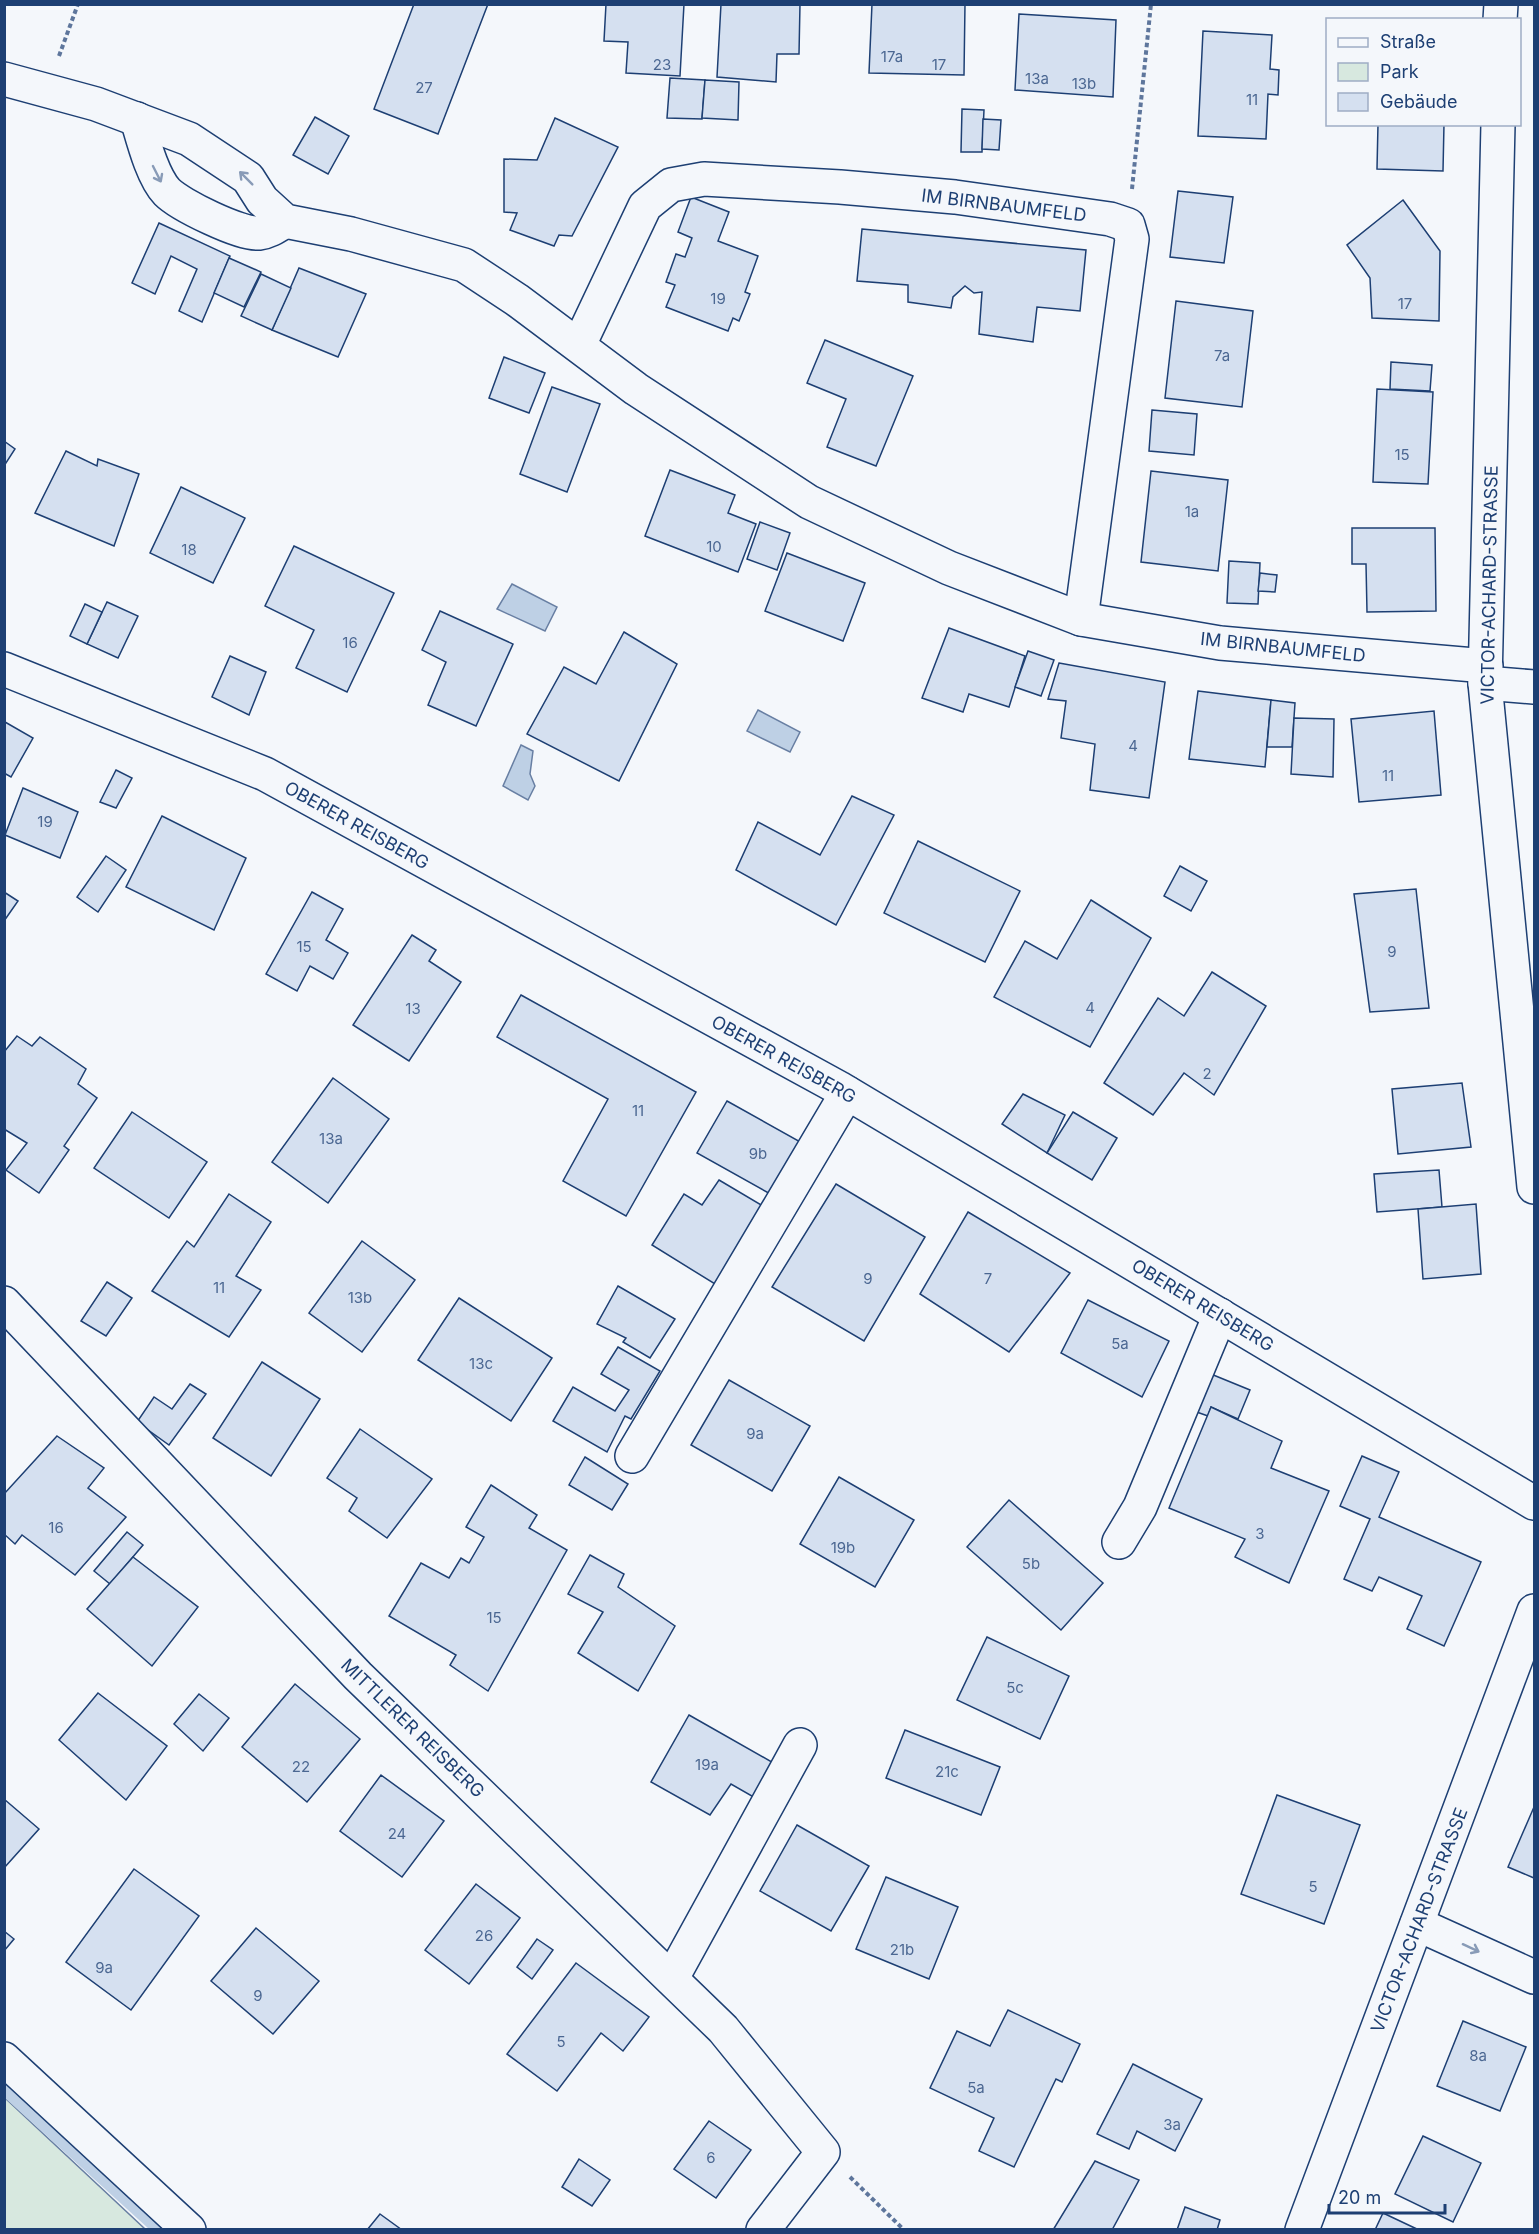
<svg xmlns="http://www.w3.org/2000/svg" width="1539" height="2234" font-family="Inter,sans-serif">
	<rect width="100%" height="100%" fill="#f4f7fb"/>
	<path fill="#d7e8df" stroke="#687fa3" stroke-width="1.5" d="M4 2098H5L145 2229H5Z"/>
	<g fill="#bed0e5" stroke="#687fa3" stroke-width="1.5">
		<path d="M512 584 557 607 545 631 497 609Z"/>
		<path d="M758 710 800 732 790 752 747 731Z"/>
		<path d="M521 745 533 751 530 774 535 786 528 800 503 786Z"/>
	</g>
	<g fill="none" stroke-linecap="round" stroke-linejoin="round">
		<path stroke="#bed0e5" stroke-width="12" d="M4 2089 159 2230"/>
	</g>
	<g fill="#d5e0f0" stroke="#1d3f73" stroke-width="1.5">
		<path d="M414 4H488L438 134 374 109Z"/>
		<path d="M606 4H684L680 76 626 73 628 42 604 41Z"/>
		<path d="M721 4H800L799 54H777L776 82 717 77Z"/>
		<path d="M872 4H965L964 75 869 73Z"/>
		<path d="M1019 14 1116 20 1113 97 1015 90Z"/>
		<path d="M1203 31 1272 35 1270 69 1279 70 1278 95 1268 94 1266 139 1198 136Z"/>
		<path d="M670 78 705 80 702 119 667 118Z"/>
		<path d="M705 80 739 82 738 120 702 118Z"/>
		<path d="M962 109 984 110 982 152H961Z"/>
		<path d="M315 117 349 136 328 174 293 155Z"/>
		<path d="M555 118 618 147 572 236 559 235 554 246 510 230 517 213 504 212V159L537 160Z"/>
		<path d="M983 119 1001 120 999 150 982 149Z"/>
		<path d="M1378 124H1444L1443 171 1377 169Z"/>
		<path d="M1178 191 1233 197 1224 263 1170 257Z"/>
		<path d="M691 197 729 212 718 241 758 256 745 292 750 294 739 321 733 318 728 331 666 307 675 285 666 282 676 254 685 257 692 238 678 232Z"/>
		<path d="M1403 200 1440 251 1439 321 1372 318 1370 278 1347 245Z"/>
		<path d="M159 223 230 256 202 322 179 311 197 269 171 256 155 294 132 283Z"/>
		<path d="M862 229 1086 250 1080 311 1037 307 1033 342 979 334 982 292 974 293 965 286 953 297 951 308 908 302V285L857 281Z"/>
		<path d="M229 258 261 272 244 307 214 293Z"/>
		<path d="M299 268 366 294 338 357 272 330Z"/>
		<path d="M261 274 291 288 272 330 241 316Z"/>
		<path d="M1176 301 1253 311 1242 407 1165 398Z"/>
		<path d="M825 340 913 376 876 466 827 447 846 399 807 383Z"/>
		<path d="M504 357 545 373 529 413 489 398Z"/>
		<path d="M1391 362 1432 365 1430 391 1390 389Z"/>
		<path d="M552 387 600 404 567 492 520 474Z"/>
		<path d="M1377 389 1433 392 1428 484 1373 482Z"/>
		<path d="M1152 410 1197 414 1194 455 1149 451Z"/>
		<path d="M4 441 15 449 4 466Z"/>
		<path d="M66 451 97 466 98 459 139 474 114 546 35 513Z"/>
		<path d="M670 470 735 495 728 513 756 524 738 572 645 536Z"/>
		<path d="M1151 471 1228 480 1218 571 1141 562Z"/>
		<path d="M181 487 245 518 213 583 150 553Z"/>
		<path d="M760 522 790 533 777 570 747 559Z"/>
		<path d="M1352 528H1435L1436 611 1367 612 1366 564H1352Z"/>
		<path d="M294 546 394 593 347 692 296 668 314 630 265 606Z"/>
		<path d="M787 553 865 583 843 641 765 611Z"/>
		<path d="M1229 561 1260 563 1258 604 1227 603Z"/>
		<path d="M1260 573 1277 575 1275 592 1258 591Z"/>
		<path d="M107 602 138 616 118 658 87 644Z"/>
		<path d="M85 604 102 612 87 644 70 636Z"/>
		<path d="M440 611 513 644 476 726 428 705 446 662 422 650Z"/>
		<path d="M949 628 1025 656 1009 707 969 694 963 712 922 698Z"/>
		<path d="M624 632 677 664 619 781 527 734 564 667 596 684Z"/>
		<path d="M1028 651 1054 660 1041 696 1015 687Z"/>
		<path d="M230 656 266 672 249 715 212 697Z"/>
		<path d="M1059 663 1165 682 1149 798 1090 790 1095 744 1061 738 1066 701 1048 699Z"/>
		<path d="M1198 691 1271 700 1265 767 1189 759Z"/>
		<path d="M1271 700 1295 703 1292 747H1267Z"/>
		<path d="M1434 711 1441 795 1359 802 1351 719Z"/>
		<path d="M1294 718 1334 719 1333 777 1291 774Z"/>
		<path d="M5 722 33 738 11 777 4 773Z"/>
		<path d="M116 770 132 778 116 808 100 802Z"/>
		<path d="M23 788 78 812 60 858 5 835Z"/>
		<path d="M852 796 894 815 836 925 736 870 758 822 820 855Z"/>
		<path d="M162 816 246 858 214 930 126 887Z"/>
		<path d="M918 841 1020 891 985 962 884 913Z"/>
		<path d="M106 856 126 870 98 912 77 897Z"/>
		<path d="M1180 866 1207 881 1191 911 1164 896Z"/>
		<path d="M1416 889 1429 1008 1370 1012 1354 894Z"/>
		<path d="M4 892 18 901 4 921Z"/>
		<path d="M312 892 343 909 326 940 348 953 333 979 310 966 297 991 266 974Z"/>
		<path d="M1091 900 1151 938 1090 1047 994 997 1025 941 1057 959Z"/>
		<path d="M412 935 436 950 429 961 461 982 409 1061 353 1025Z"/>
		<path d="M1212 972 1266 1006 1214 1095 1184 1073 1153 1115 1104 1083 1158 998 1184 1016Z"/>
		<path d="M521 995 696 1092 626 1216 563 1181 608 1099 497 1037Z"/>
		<path d="M17 1036 32 1046 40 1037 86 1069 78 1084 97 1098 64 1146 69 1150 39 1193 6 1170 27 1143 4 1129V1052Z"/>
		<path d="M333 1078 389 1119 328 1203 272 1162Z"/>
		<path d="M1462 1083 1471 1147 1398 1154 1392 1089Z"/>
		<path d="M1023 1094 1065 1115 1047 1153 1002 1124Z"/>
		<path d="M727 1101 804 1144 774 1196 697 1153Z"/>
		<path d="M132 1112 207 1162 169 1218 94 1168Z"/>
		<path d="M1073 1112 1117 1138 1092 1180 1047 1153Z"/>
		<path d="M1439 1170 1442 1207 1377 1212 1374 1174Z"/>
		<path d="M719 1180 763 1206 715 1284 652 1245 684 1194 702 1205Z"/>
		<path d="M836 1184 925 1237 864 1341 772 1287Z"/>
		<path d="M229 1194 271 1222 236 1276 261 1290 229 1337 152 1291 187 1241 194 1247Z"/>
		<path d="M1476 1204 1481 1274 1423 1279 1418 1209Z"/>
		<path d="M968 1212 1070 1273 1009 1352 920 1294Z"/>
		<path d="M362 1241 415 1280 362 1352 309 1313Z"/>
		<path d="M107 1282 132 1298 106 1336 81 1321Z"/>
		<path d="M618 1286 675 1319 650 1358 623 1342 626 1338 597 1324Z"/>
		<path d="M459 1298 552 1358 511 1421 418 1360Z"/>
		<path d="M1088 1300 1169 1341 1142 1397 1061 1353Z"/>
		<path d="M618 1347 660 1371 631 1419 625 1416 607 1452 553 1421 573 1387 615 1411 629 1390 601 1374Z"/>
		<path d="M262 1362 320 1399 271 1476 213 1438Z"/>
		<path d="M1206 1372 1250 1390 1238 1419 1211 1407 1208 1416 1191 1410Z"/>
		<path d="M729 1380 810 1426 772 1491 691 1445Z"/>
		<path d="M190 1384 206 1394 169 1445 137 1422 154 1397 172 1409Z"/>
		<path d="M1211 1407 1282 1441 1271 1468 1329 1491 1289 1583 1235 1557 1245 1539 1169 1508Z"/>
		<path d="M360 1429 432 1479 387 1538 349 1511 357 1498 327 1478Z"/>
		<path d="M57 1436 104 1468 88 1488 126 1517 75 1575 22 1535 15 1544 4 1534V1494Z"/>
		<path d="M1362 1456 1399 1472 1379 1517 1481 1562 1444 1646 1407 1629 1422 1596 1379 1577 1372 1591 1344 1579 1370 1519 1340 1506Z"/>
		<path d="M585 1457 628 1484 612 1510 569 1485Z"/>
		<path d="M839 1477 914 1520 875 1587 800 1544Z"/>
		<path d="M491 1485 537 1515 529 1528 567 1550 488 1691 450 1665 456 1655 389 1616 421 1563 449 1578 461 1558 469 1563 484 1537 466 1527Z"/>
		<path d="M1009 1500 1103 1583 1061 1630 967 1547Z"/>
		<path d="M127 1532 143 1545 110 1584 94 1571Z"/>
		<path d="M590 1555 624 1574 618 1587 675 1626 638 1691 578 1653 603 1612 568 1594Z"/>
		<path d="M133 1557 198 1607 152 1666 87 1609Z"/>
		<path d="M987 1637 1069 1676 1040 1739 957 1700Z"/>
		<path d="M295 1684 360 1739 307 1802 242 1747Z"/>
		<path d="M98 1693 167 1746 126 1800 59 1740Z"/>
		<path d="M199 1694 229 1718 203 1751 174 1724Z"/>
		<path d="M689 1715 777 1765 757 1799 731 1784 710 1815 651 1782Z"/>
		<path d="M905 1730 1000 1767 981 1815 886 1778Z"/>
		<path d="M381 1775 444 1821 402 1877 340 1831Z"/>
		<path d="M1277 1795 1360 1825 1324 1924 1241 1894Z"/>
		<path d="M4 1799 39 1829 4 1868Z"/>
		<path d="M1534 1807V1878L1508 1867Z"/>
		<path d="M797 1825 869 1866 831 1931 760 1891Z"/>
		<path d="M134 1869 199 1916 131 2010 66 1962Z"/>
		<path d="M886 1877 958 1907 929 1979 856 1949Z"/>
		<path d="M476 1884 520 1918 469 1984 425 1950Z"/>
		<path d="M256 1928 319 1981 273 2034 211 1981Z"/>
		<path d="M4 1931 14 1939 4 1951Z"/>
		<path d="M537 1939 553 1950 532 1979 517 1967Z"/>
		<path d="M576 1963 649 2017 623 2051 601 2033 557 2091 507 2054Z"/>
		<path d="M1008 2010 1080 2044 1062 2082 1056 2079 1014 2167 979 2151 994 2118 930 2088 957 2031 990 2046Z"/>
		<path d="M1463 2021 1526 2047 1500 2111 1437 2086Z"/>
		<path d="M1133 2064 1202 2099 1175 2151 1137 2131 1129 2149 1097 2134Z"/>
		<path d="M709 2121 751 2150 716 2198 674 2169Z"/>
		<path d="M1423 2136 1481 2163 1453 2222 1395 2194Z"/>
		<path d="M579 2159 610 2180 592 2206 562 2187Z"/>
		<path d="M1095 2161 1139 2180 1112 2230H1053Z"/>
		<path d="M1185 2207 1220 2220 1217 2230H1177Z"/>
		<path d="M1383 2213 1419 2230H1375Z"/>
		<path d="M380 2214 402 2230H367Z"/>
	</g>
	<g fill="none" stroke-linecap="round" stroke-linejoin="round">
		<g stroke="#1d3f73" stroke-width="36">
			<g id="minor">
				<path d="M1500 20 1501 4"/>
				<path d="M4 79 96 104 189 139 248 178 262 200 285 221 351 234 464 265 517 300 636 389 809 502 949 568 1081 619 1220 643 1486 666"/>
				<path d="M137 119C143 139 152 176 167 192 180 205 241 235 259 233 269 232 277 226 285 221"/>
				<path d="M1498 124 1485 683 1534 1187"/>
				<path d="M579 345 645 206 671 185 704 179 840 187 955 197 1110 219 1128 225 1132 239 1081 619"/>
				<path d="M4 669 265 774 839 1088 1534 1503"/>
				<path d="M1485 683 1534 687"/>
				<path d="M4 1303 358 1676 723 2029 823 2152 763 2230"/>
				<path d="M632 1456 847 1093"/>
				<path d="M1119 1542 1140 1507 1220 1315"/>
				<path d="M1417 1924 1534 1977"/>
				<path d="M672 1978 800 1745"/>
				<path d="M4 2059 189 2230"/>
				<path d="M1302 2230 1534 1611"/>
			</g>
		</g>
		<g stroke="#5e769c" stroke-width="4" stroke-dasharray="4.5 3" stroke-linecap="butt">
			<path d="M59 56 78 4"/>
			<path d="M1132 189 1151 4"/>
			<path d="M850 2177 904 2230"/>
		</g>
		<use href="#minor" stroke="#f4f7fb" stroke-width="33"/>
	</g>
	<defs><path id="oneway-shaft" d="M-6 0H5M1.5-3L5.5 0L1.5 3" fill="none" stroke-width="1.6" stroke-linecap="round" stroke-linejoin="round" transform="scale(1.5)"/></defs>
	<g stroke="#889bb7">
		<use href="#oneway-shaft" transform="translate(157 174) rotate(63)"/>
		<use href="#oneway-shaft" transform="translate(246 178) rotate(-135)"/>
		<use href="#oneway-shaft" transform="translate(1471 1948) rotate(25)"/>
	</g>
	<g text-anchor="middle" dominant-baseline="central" stroke-width="4.5" stroke-linejoin="round" paint-order="stroke">
		<g font-size="15" fill="#4b6792">
			<text x="892" y="56">17a</text>
			<text x="662" y="64">23</text>
			<text x="939" y="64">17</text>
			<text x="1037" y="78">13a</text>
			<text x="1084" y="83">13b</text>
			<text x="424" y="87">27</text>
			<text x="1252" y="99">11</text>
			<text x="718" y="298">19</text>
			<text x="1405" y="303">17</text>
			<text x="1222" y="355">7a</text>
			<text x="1402" y="454">15</text>
			<text x="1192" y="511">1a</text>
			<text x="714" y="546">10</text>
			<text x="189" y="549">18</text>
			<text x="350" y="642">16</text>
			<text x="1133" y="745">4</text>
			<text x="1388" y="775">11</text>
			<text x="45" y="821">19</text>
			<text x="304" y="946">15</text>
			<text x="1392" y="951">9</text>
			<text x="1090" y="1007">4</text>
			<text x="413" y="1008">13</text>
			<text x="1207" y="1073">2</text>
			<text x="638" y="1110">11</text>
			<text x="331" y="1138">13a</text>
			<text x="758" y="1153">9b</text>
			<text x="868" y="1278">9</text>
			<text x="988" y="1278">7</text>
			<text x="219" y="1287">11</text>
			<text x="360" y="1297">13b</text>
			<text x="1120" y="1343">5a</text>
			<text x="481" y="1363">13c</text>
			<text x="755" y="1433">9a</text>
			<text x="56" y="1527">16</text>
			<text x="1260" y="1533">3</text>
			<text x="843" y="1547">19b</text>
			<text x="1031" y="1563">5b</text>
			<text x="494" y="1617">15</text>
			<text x="1015" y="1687">5c</text>
			<text x="707" y="1764">19a</text>
			<text x="301" y="1766">22</text>
			<text x="947" y="1771">21c</text>
			<text x="397" y="1833">24</text>
			<text x="1313" y="1886">5</text>
			<text x="484" y="1935">26</text>
			<text x="902" y="1949">21b</text>
			<text x="104" y="1967">9a</text>
			<text x="258" y="1995">9</text>
			<text x="561" y="2041">5</text>
			<text x="1478" y="2055">8a</text>
			<text x="976" y="2087">5a</text>
			<text x="1172" y="2124">3a</text>
			<text x="711" y="2157">6</text>
		</g>
		<g font-size="18" fill="#1d3f73" stroke="#f4f7fb">
			<text transform="translate(1004 205) rotate(7)">IM BIRNBAUMFELD</text>
			<text transform="translate(1489 585) rotate(-89)">VICTOR-ACHARD-STRASSE</text>
			<text transform="translate(1283 647) rotate(6)">IM BIRNBAUMFELD</text>
			<text transform="translate(357 825) rotate(29)">OBERER REISBERG</text>
			<text transform="translate(784 1059) rotate(29)">OBERER REISBERG</text>
			<text transform="translate(1203 1305) rotate(31)">OBERER REISBERG</text>
			<text transform="translate(413 1728) rotate(44)">MITTLERER REISBERG</text>
			<text transform="translate(1419 1920) rotate(-69)">VICTOR-ACHARD-STRASSE</text>
		</g>
	</g>
	<rect width="1539" height="2234" fill="none" stroke="#1d3f73" stroke-width="12"/>
	<rect x="1326" y="18" width="195" height="108" fill="#f4f7fb" stroke="#9eadc5" stroke-width="1.5"/>
	<rect x="1338" y="38" width="30" height="9" fill="#f4f7fb" stroke="#9eadc5" stroke-width="1.5"/>
	<text x="1380" y="48" font-size="18" fill="#1d3f73">Straße</text>
	<rect x="1338" y="63" width="30" height="18" fill="#d7e8df" stroke="#9eadc5" stroke-width="1.5"/>
	<text x="1380" y="78" font-size="18" fill="#1d3f73">Park</text>
	<rect x="1338" y="93" width="30" height="18" fill="#d5e0f0" stroke="#9eadc5" stroke-width="1.5"/>
	<text x="1380" y="108" font-size="18" fill="#1d3f73">Gebäude</text>
	<path d="M1329 2204v9h116v-9" fill="none" stroke="#1d3f73" stroke-width="3"/>
	<text x="1338" y="2204" font-size="18" fill="#1d3f73" stroke="#f4f7fb" stroke-width="4.5" paint-order="stroke">20 m</text>
</svg>
